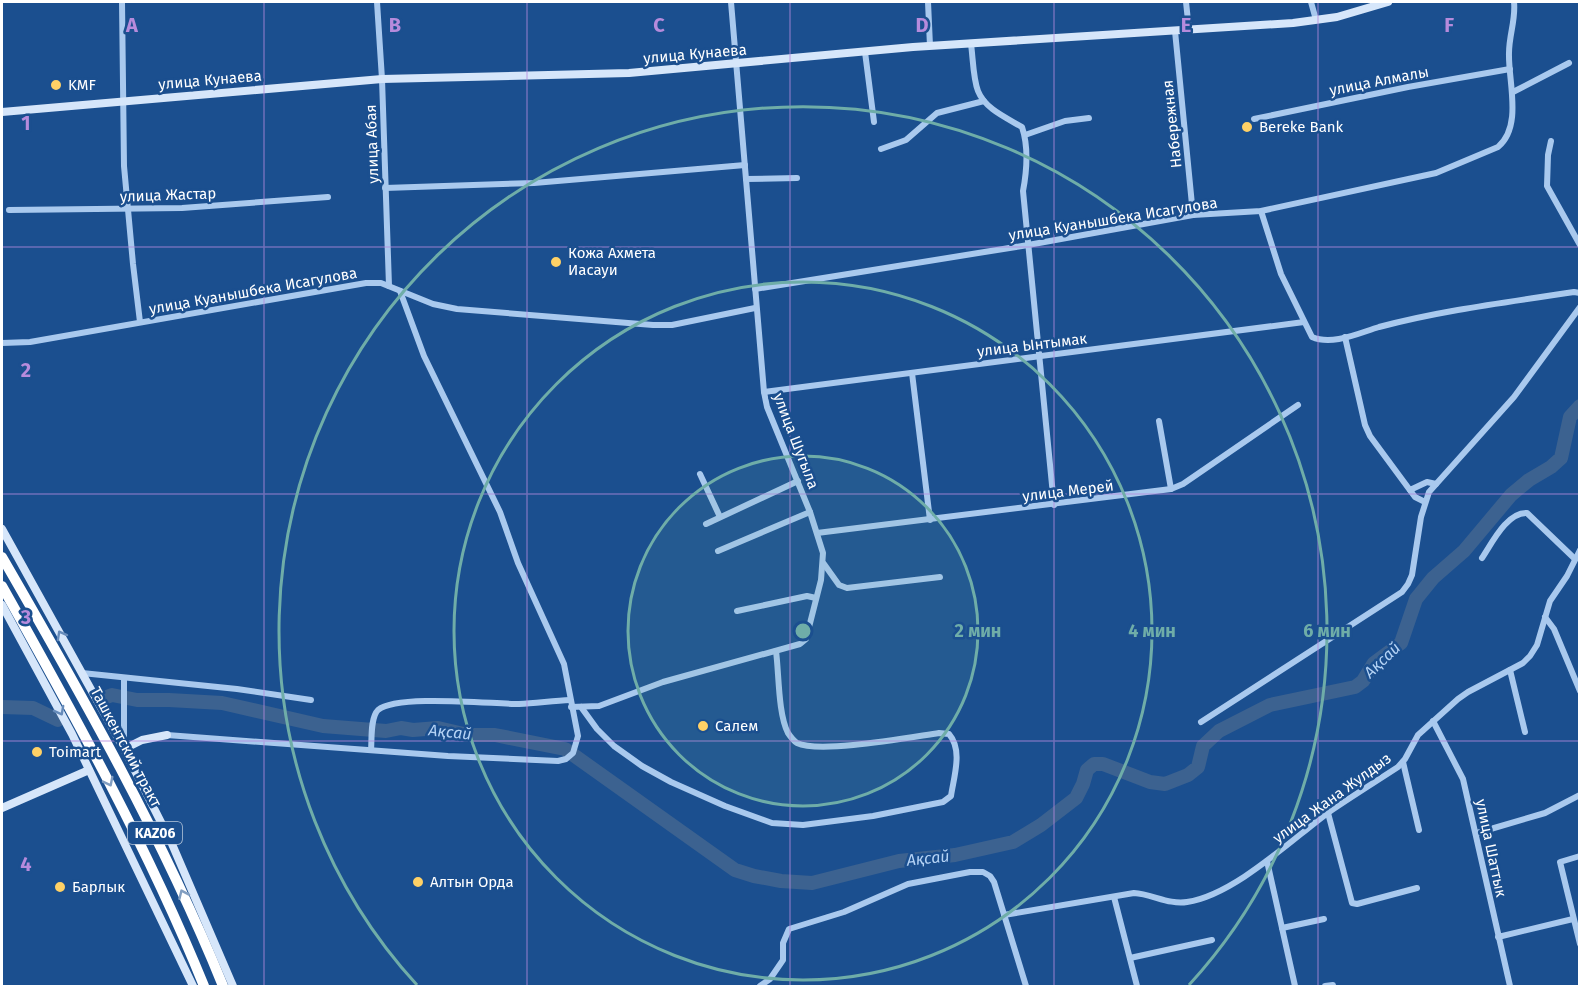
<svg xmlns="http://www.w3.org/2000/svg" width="1581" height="988" font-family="'Fira Sans',sans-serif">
	<rect width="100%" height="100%" fill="#1b4f8f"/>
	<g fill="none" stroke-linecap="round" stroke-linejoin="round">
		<g stroke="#3c6290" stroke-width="14">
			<path d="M104 698 112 695 137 700H169L222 703 323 726 386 731 401 728 413 730 438 728 468 735H495L565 749 735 870 754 876 781 881 812 883 899 861 955 855 1013 842 1041 825 1076 798 1083 784 1087 770 1094 764H1103L1150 782 1165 784 1188 775 1198 767 1203 746 1219 731 1270 705 1355 687 1363 681 1374 663 1401 643 1416 599 1433 578 1464 551 1511 495 1529 480 1551 467 1561 458 1570 417 1580 406"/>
			<path d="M2 707 33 708 58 720"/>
		</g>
		<g stroke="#a9c9ee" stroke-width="6">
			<path d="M122 2 124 166 133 264 140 322"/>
			<path d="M377 2 382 79 389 286"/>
			<path d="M928 2 930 46"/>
			<path d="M1186 2 1189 30"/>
			<path d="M1311 2 1316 20"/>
			<path d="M1175 31 1193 215"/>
			<path d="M971 44C973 58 973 78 978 91 985 109 1007 118 1022 127 1029 148 1027 170 1023 191L1054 505"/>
			<path d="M865 52 874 122"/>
			<path d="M1513 92 1569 63"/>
			<path d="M1254 119 1408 87 1510 69"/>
			<path d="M1025 135 1065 121 1089 118"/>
			<path d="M1551 141 1548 155 1547 186 1580 245"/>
			<path d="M881 149 906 140 937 113 984 101"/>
			<path d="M746 179 797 178"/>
			<path d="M385 188 534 183 745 165"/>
			<path d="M9 210 182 208 328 197"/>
			<path d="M1261 211 1281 274 1312 337C1332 346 1359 333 1379 327 1443 310 1509 302 1574 292L1580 293"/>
			<path d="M755 289 1028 245 1193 215 1261 211 1436 173 1498 147C1523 126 1508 81 1509 53 1509 35 1516 19 1514 2"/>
			<path d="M1345 337 1365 425 1370 436 1415 497 1425 502"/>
			<path d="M2 343 30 342 366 283H381L433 304 457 309 653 325H672L755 308"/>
			<path d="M912 373 930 520"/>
			<path d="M764 392 1304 322"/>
			<path d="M1159 421 1171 489"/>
			<path d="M700 474 720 517"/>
			<path d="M1410 490 1427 482 1436 484"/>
			<path d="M706 524 798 481"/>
			<path d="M817 533 1171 489 1183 484 1298 405"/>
			<path d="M718 551 810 512"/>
			<path d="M1482 558C1492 543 1507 512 1527 513L1575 559"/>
			<path d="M824 564 839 585 847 588 940 577"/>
			<path d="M737 611 807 596 816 598"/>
			<path d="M1545 617 1554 629 1580 691"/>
			<path d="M1510 670 1525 732"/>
			<path d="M82 673 237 689 311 700"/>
			<path d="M571 707 599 706 663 682 800 644 806 639 821 580 823 553 810 512 767 407 764 392 731 2"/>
			<path d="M581 707 597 729 614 746 642 766 671 782 725 806 772 823 803 825 873 816 943 802 951 796C954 776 963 750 949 734L939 733C911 737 820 754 797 743 794 741 790 736 788 733 778 714 779 673 776 651"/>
			<path d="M1433 721 1463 779 1510 986"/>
			<path d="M1201 722 1402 592 1408 584 1412 575 1421 517 1429 492 1514 397 1580 307"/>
			<path d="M167 735 448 756 558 761 566 759 573 753 578 736 564 664 518 563 500 512 424 356 400 291"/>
			<path d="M124 745V678"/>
			<path d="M371 750C372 740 370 718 378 710 397 694 491 704 519 704 536 703 553 701 570 700"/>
			<path d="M1403 762 1419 830"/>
			<path d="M1328 813 1352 903 1357 904 1417 888"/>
			<path d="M1477 833 1545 813 1580 795"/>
			<path d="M1580 856 1560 862 1580 944"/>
			<path d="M1267 861 1295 986"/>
			<path d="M1114 897 1137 986"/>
			<path d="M1004 915 1134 893C1152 894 1169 905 1187 902 1234 895 1291 840 1329 812 1351 797 1375 782 1398 767L1405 759 1418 735 1458 699 1468 692 1523 663 1530 656 1537 645 1550 601 1567 576 1580 550"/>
			<path d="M1282 928 1324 919"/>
			<path d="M1498 937 1573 919"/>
			<path d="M1130 958 1212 940"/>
			<path d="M760 986 770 979 783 960V943L789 929 844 912 908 884 970 872H983L990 876 994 882 1026 986"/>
			<path d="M1325 986 1333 985"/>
		</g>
		<g stroke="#d6e6fa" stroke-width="8">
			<path d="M2 112 382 79 629 73 913 47 1293 23 1337 17 1388 2"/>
			<path d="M2 529 124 749 172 844 233 986"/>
			<path d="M2 605 72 734 193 986"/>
			<path d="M124 749 142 740 167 735"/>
			<path d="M2 808 89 770"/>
		</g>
		<g stroke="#fff" stroke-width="10">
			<path d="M2 557C83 697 162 836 223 986"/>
			<path d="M2 586C75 716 148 848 204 986"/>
		</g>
	</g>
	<defs><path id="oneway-chevron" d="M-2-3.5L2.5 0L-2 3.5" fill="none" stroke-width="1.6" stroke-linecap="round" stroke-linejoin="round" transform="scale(1.5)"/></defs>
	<g stroke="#668bba">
		<use href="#oneway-chevron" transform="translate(61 635) rotate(-119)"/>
		<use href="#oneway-chevron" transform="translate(60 711) rotate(62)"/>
	</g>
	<g stroke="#829ec1">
		<use href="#oneway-chevron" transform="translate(109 782) rotate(63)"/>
		<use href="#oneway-chevron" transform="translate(183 894) rotate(-114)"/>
	</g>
	<path fill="none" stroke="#b68bdc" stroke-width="1.5" stroke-opacity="0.55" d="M264 2V986M527 2V986M790 2V986M1054 2V986M1318 2V986M2 247H1580M2 494H1580M2 741H1580"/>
	<circle cx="803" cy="631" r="175" fill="#6fada8" fill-opacity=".12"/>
	<g fill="none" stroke="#6fada8" stroke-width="3">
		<circle cx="803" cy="631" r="175"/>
		<circle cx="803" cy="631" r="349"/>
		<path d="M417 985A524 524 0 1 1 1189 985"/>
	</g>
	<g fill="#ffd166" stroke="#1b4f8f" stroke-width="2">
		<circle cx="56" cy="85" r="6"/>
		<circle cx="1247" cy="127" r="6"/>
		<circle cx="556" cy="262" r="6"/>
		<circle cx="703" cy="726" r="6"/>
		<circle cx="37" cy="752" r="6"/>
		<circle cx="418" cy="882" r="6"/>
		<circle cx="60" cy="887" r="6"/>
	</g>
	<g text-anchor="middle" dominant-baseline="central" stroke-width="5" stroke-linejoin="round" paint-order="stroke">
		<rect fill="#1b4f8f" stroke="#bbcadd" stroke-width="1.5" x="128" y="822" width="54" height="22" rx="4.5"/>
		<g font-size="14" font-weight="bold" fill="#fff">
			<text x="155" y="833">KАZ06</text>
		</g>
		<g font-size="15" fill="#fff" stroke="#1b4f8f">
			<text transform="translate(695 54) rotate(-5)">улица Кунаева</text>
			<text transform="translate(210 80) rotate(-5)">улица Кунаева</text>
			<text transform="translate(1379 81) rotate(-11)">улица Алмалы</text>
			<text transform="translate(1172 124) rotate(-96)">Набережная</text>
			<text transform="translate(372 144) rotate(-92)">улица Абая</text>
			<text transform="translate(168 195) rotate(-2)">улица Жастар</text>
			<text transform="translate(1113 219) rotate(-9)">улица Куанышбека Исагулова</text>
			<text transform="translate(253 291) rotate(-10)">улица Куанышбека Исагулова</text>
			<text transform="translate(1032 345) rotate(-7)">улица Ынтымак</text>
			<text transform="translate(796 441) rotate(69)">улица Шугыла</text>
			<text transform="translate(1068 491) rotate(-7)">улица Мерей</text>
			<text transform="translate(126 747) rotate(62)">Ташкентский тракт</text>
			<text transform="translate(1332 798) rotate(-36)">улица Жана Жулдыз</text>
			<text transform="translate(1491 848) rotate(78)">улица Шаттык</text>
		</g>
		<g font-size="15" fill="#fff" stroke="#1b4f8f" text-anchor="start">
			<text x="68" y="85">KMF</text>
			<text x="1259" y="127">Bereke Bank</text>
			<text x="568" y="253">Кожа Ахмета<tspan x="568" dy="17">Иасауи</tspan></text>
			<text x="715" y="726">Салем</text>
			<text x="49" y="752">Toimart</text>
			<text x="430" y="882">Алтын Орда</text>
			<text x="72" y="887">Барлык</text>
		</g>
		<g font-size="16" font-style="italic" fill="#b5d3f5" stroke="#1b4f8f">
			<text transform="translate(1382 660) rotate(-44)">Ақсай</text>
			<text transform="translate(450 732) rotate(6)">Ақсай</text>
			<text transform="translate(928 858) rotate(-6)">Ақсай</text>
		</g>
	</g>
	<g font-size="20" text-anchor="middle" font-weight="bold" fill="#b68bdc" stroke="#1b4f8f" stroke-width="5" stroke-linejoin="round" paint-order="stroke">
		<text x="132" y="32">A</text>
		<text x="395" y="32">B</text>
		<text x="659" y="32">C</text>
		<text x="922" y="32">D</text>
		<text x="1186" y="32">E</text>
		<text x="1449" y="32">F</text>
		<text x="26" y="130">1</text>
		<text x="26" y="377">2</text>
		<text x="26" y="624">3</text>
		<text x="26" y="871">4</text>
	</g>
	<circle cx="803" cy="631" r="9" fill="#6fada8" stroke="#1b4f8f" stroke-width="3"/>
	<g font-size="18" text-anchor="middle" font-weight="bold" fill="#6fada8" stroke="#1b4f8f" stroke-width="5" stroke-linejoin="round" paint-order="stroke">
		<text x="978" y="637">2 мин</text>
		<text x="1152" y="637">4 мин</text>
		<text x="1327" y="637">6 мин</text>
	</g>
	<rect width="1581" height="988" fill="none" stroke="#ffffff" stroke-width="6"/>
</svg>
